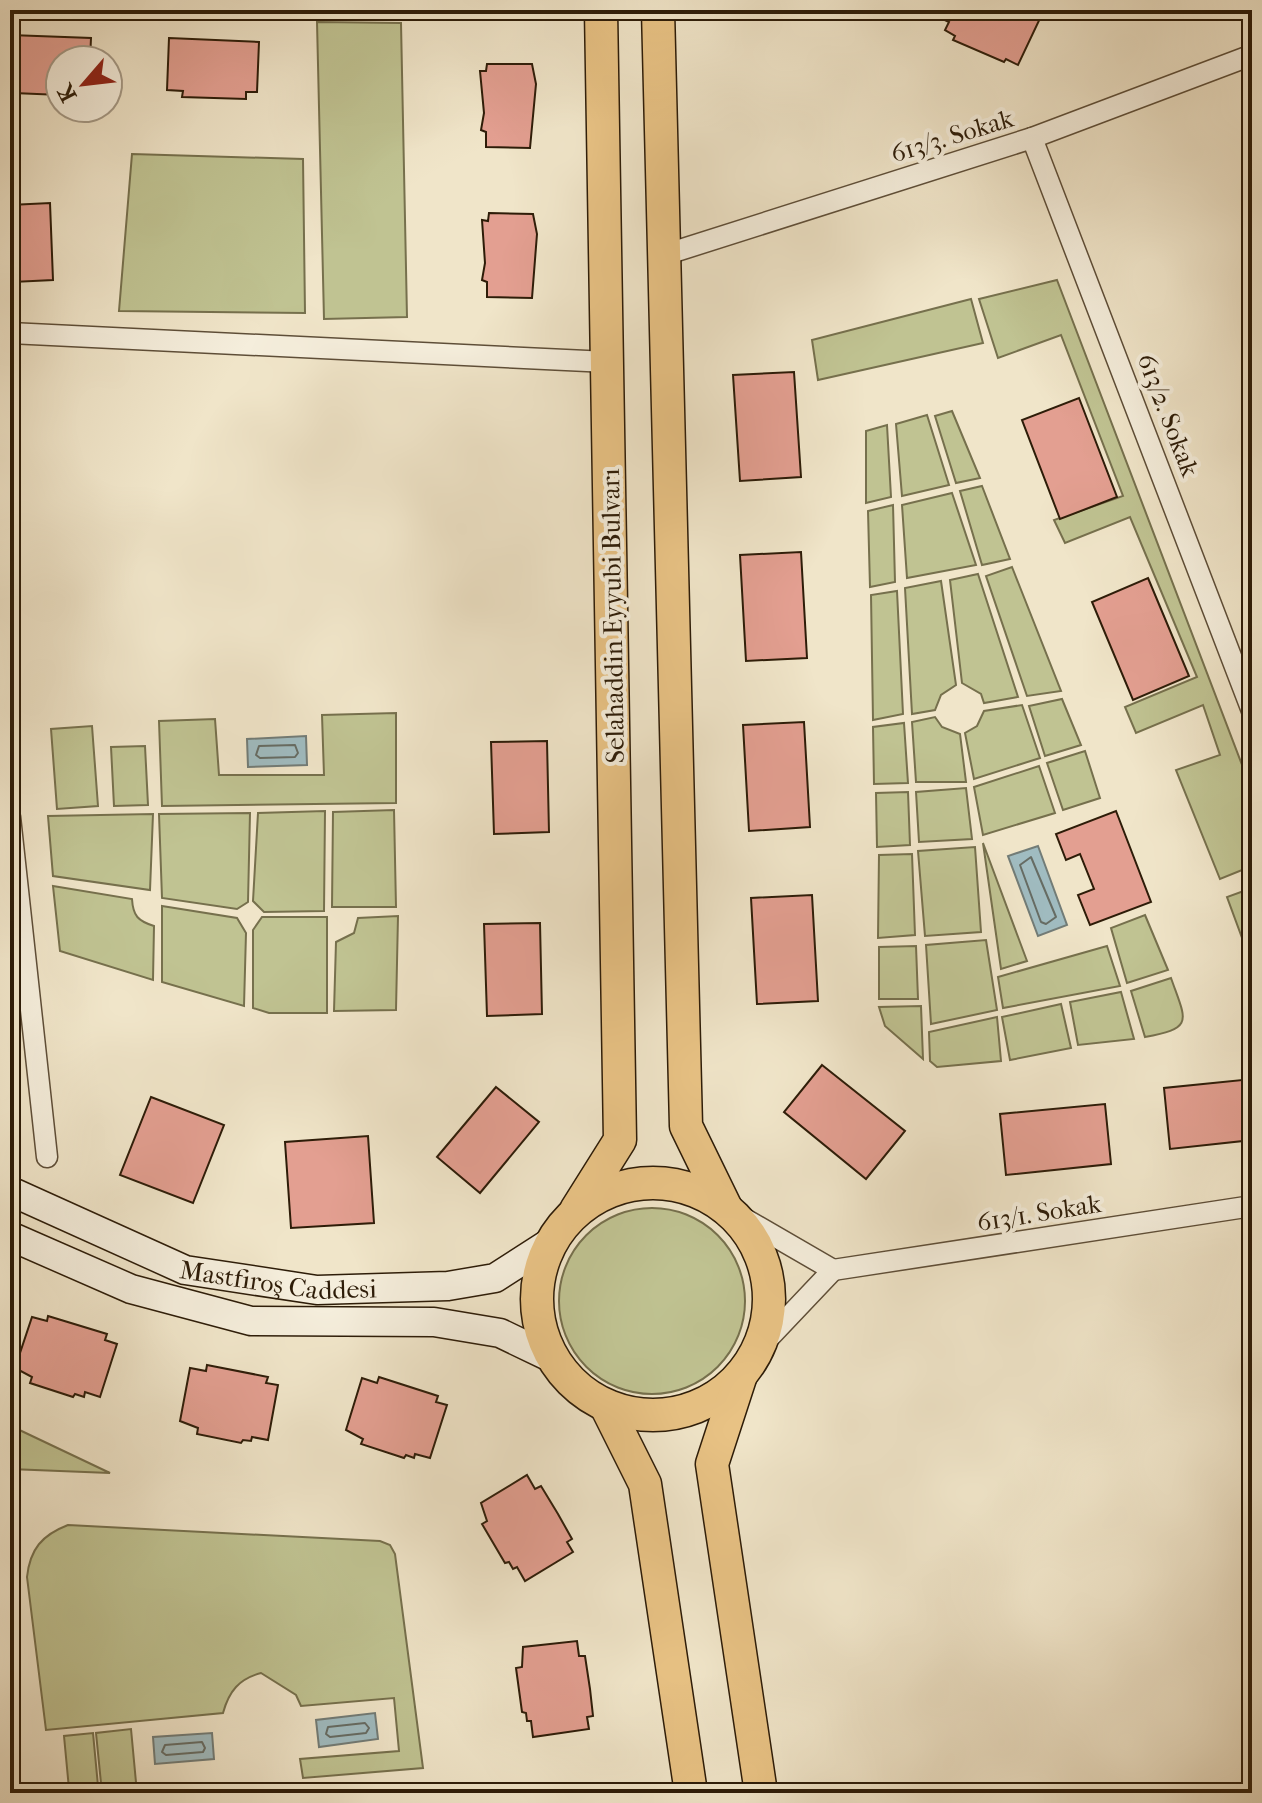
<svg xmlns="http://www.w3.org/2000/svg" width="1262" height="1803" font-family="'IM FELL French Canon',serif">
	<rect width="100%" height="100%" fill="#f0e5c9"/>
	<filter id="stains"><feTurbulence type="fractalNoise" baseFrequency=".0025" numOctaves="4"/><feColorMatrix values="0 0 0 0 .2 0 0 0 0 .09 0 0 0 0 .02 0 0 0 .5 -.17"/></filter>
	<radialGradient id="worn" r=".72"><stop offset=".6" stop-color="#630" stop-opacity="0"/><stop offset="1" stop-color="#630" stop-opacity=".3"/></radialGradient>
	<g fill="#c0c392" stroke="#76704d" stroke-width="2">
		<path d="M317 22 401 23 407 317 324 319Z"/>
		<path d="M132 154 303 159 305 313 119 311Z"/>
		<path d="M1057 280 1252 791V866L1220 879 1176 770 1220 755 1203 705 1136 733 1125 707 1197 677 1130 517 1065 543 1054 520 1123 496 1061 335 998 358 979 299Z"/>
		<path d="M971 299 983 343 818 380 812 340Z"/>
		<path d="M952 411 980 478 956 483 935 416Z"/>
		<path d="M927 415 949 485 902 496 896 424Z"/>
		<path d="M887 425 891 497 866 503V431Z"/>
		<path d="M982 486 1010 559 982 565 960 491Z"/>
		<path d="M952 493 976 565 907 578 902 505Z"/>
		<path d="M893 505 895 582 870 587 868 511Z"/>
		<path d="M1012 567 1061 691 1027 696 986 576Z"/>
		<path d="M978 574 1018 697 984 703 981 694 962 683 950 580Z"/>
		<path d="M941 581 956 685 941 695 935 710 912 714 905 588Z"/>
		<path d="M897 591 903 714 873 720 871 595Z"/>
		<path d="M1062 699 1081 745 1045 756 1029 706Z"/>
		<path d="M1022 705 1040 758 974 779 965 733 977 726 984 711Z"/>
		<path d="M396 713V803L162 806 159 721 215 719 219 775H324L322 715Z"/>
		<path d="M935 717 942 727 960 734 966 782H916L912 722Z"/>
		<path d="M904 723 908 783 874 784 873 727Z"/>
		<path d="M92 726 98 806 57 809 51 729Z"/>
		<path d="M145 746 148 805 114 806 111 747Z"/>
		<path d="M1085 751 1100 798 1063 810 1047 763Z"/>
		<path d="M1039 766 1055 813 983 835 974 787Z"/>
		<path d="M966 788 972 839 919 842 916 792Z"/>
		<path d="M908 792 910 845 877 847 876 793Z"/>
		<path d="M394 810 396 907H332L333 812Z"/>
		<path d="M325 811 324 911 264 912 253 901 258 813Z"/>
		<path d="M250 813 248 902 237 909 162 898 159 814Z"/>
		<path d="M153 814 150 890 53 876 48 816Z"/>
		<path d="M983 843 1027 961 1001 969Z"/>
		<path d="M975 847 981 932 925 936 918 851Z"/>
		<path d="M912 854 915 935 878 938 879 855Z"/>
		<path d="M53 886 132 899C133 916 138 921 154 926L153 980 60 951Z"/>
		<path d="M1252 888V965L1227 897Z"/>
		<path d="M162 906 237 918 246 933 244 1006 162 982Z"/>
		<path d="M1145 915 1168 970 1127 983 1111 928Z"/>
		<path d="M398 916 396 1010 334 1011 336 942 354 933 358 918Z"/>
		<path d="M262 917H327V1013H269L253 1008V930Z"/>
		<path d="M986 940 997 1010 931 1024 926 945Z"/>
		<path d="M916 946 918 999H879V947Z"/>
		<path d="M1107 946 1120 986 1003 1008 998 977Z"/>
		<path d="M1171 978C1186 1021 1195 1028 1145 1037L1131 991Z"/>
		<path d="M1121 992 1134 1039 1078 1045 1070 1002Z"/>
		<path d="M1061 1004 1071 1048 1010 1060 1002 1017Z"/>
		<path d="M921 1006 923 1059 885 1026 879 1007Z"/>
		<path d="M997 1017 1001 1061 937 1067 930 1061 929 1032Z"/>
		<circle cx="652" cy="1301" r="93"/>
		<path d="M11 1426 110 1473 10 1469Z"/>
		<path d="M68 1525 380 1541 390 1545 395 1554 423 1768 303 1778 300 1759 399 1751 394 1698 301 1706 296 1695 261 1673C239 1679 229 1691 223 1713L46 1730 27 1577C30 1549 42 1535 68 1525Z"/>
		<path d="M131 1729 137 1793H102L96 1733Z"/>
		<path d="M93 1733 98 1786 69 1789 64 1736Z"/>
	</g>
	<g fill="#a0bcc1" stroke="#727c77" stroke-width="2">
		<path d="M306 736 307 765 248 767 247 739Z"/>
		<path d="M1038 846 1067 925 1038 936 1008 856Z"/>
		<path d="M375 1713 378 1739 319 1747 316 1720Z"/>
		<path d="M212 1733 214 1759 155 1764 153 1737Z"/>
	</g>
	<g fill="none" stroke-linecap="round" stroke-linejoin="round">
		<g stroke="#666c64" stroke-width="2">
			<path d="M295 745 298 753 295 757 260 758 256 755 259 746Z"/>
			<path d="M1031 857 1056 917 1046 924 1041 922 1020 865Z"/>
			<path d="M365 1723 369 1728 366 1733 330 1737 326 1734 328 1727Z"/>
			<path d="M202 1742 205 1748 203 1752 166 1755 162 1752 165 1745Z"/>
		</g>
	</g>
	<g fill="#e39f91" stroke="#2d1c08" stroke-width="2">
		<path d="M924 10H1044L1018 65 1006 59 1004 62 953 40 955 36 945 30 949 22Z"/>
		<path d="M10 35 91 38 90 60H60V95L14 93V87H10Z"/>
		<path d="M169 38 259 42 257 92H246V99L182 97 183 91 167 90Z"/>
		<path d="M487 64H532L536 84 530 148 486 147V132L481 130 484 113 480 71H486Z"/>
		<path d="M50 203 53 280 13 282 10 205Z"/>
		<path d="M489 213 533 214 537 234 532 298 487 297V282L482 280 485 263 482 220 488 221Z"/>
		<path d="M794 372 801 477 740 481 733 375Z"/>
		<path d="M1079 398 1117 497 1060 519 1022 420Z"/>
		<path d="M801 552 807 658 746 661 740 555Z"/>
		<path d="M1148 578 1189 676 1133 700 1092 602Z"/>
		<path d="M804 722 810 827 749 831 743 725Z"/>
		<path d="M547 741 549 832 494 834 491 742Z"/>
		<path d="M1116 811 1151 902 1090 925 1078 895 1094 889 1080 854 1066 860 1056 834Z"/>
		<path d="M812 895 818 1001 757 1004 751 898Z"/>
		<path d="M540 923 542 1014 487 1016 484 924Z"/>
		<path d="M822 1065 905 1131 866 1179 784 1112Z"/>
		<path d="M1252 1079V1140L1170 1149 1164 1088Z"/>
		<path d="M496 1087 539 1122 480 1193 437 1157Z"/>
		<path d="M151 1097 224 1125 193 1203 120 1175Z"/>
		<path d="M1105 1104 1111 1164 1006 1175 1000 1114Z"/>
		<path d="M368 1136 374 1223 291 1228 285 1142Z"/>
		<path d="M48 1316 107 1334 105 1340 117 1344 100 1397 85 1392 84 1397 75 1394 73 1397 30 1383 32 1377 15 1368 32 1317 47 1321Z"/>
		<path d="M207 1365 268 1377 266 1383 278 1385 268 1440 252 1437 251 1441 243 1440 241 1443 197 1434 198 1428 180 1421 190 1368 206 1371Z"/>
		<path d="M379 1377 438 1396 436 1402 447 1405 430 1458 415 1454 414 1458 406 1455 404 1458 361 1444 363 1439 346 1430 362 1378 377 1383Z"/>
		<path d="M527 1475 535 1489 541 1486 558 1514 572 1539 567 1542 573 1552 525 1581 517 1567 513 1569 509 1562 505 1563 482 1524 487 1521 481 1503Z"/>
		<path d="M577 1641 579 1656H585L590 1689 593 1716 587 1717 589 1729 533 1737 531 1721H527L526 1713 522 1712 516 1668 522 1667 523 1647Z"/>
	</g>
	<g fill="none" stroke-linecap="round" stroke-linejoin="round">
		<g stroke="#5e4e38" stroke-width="23">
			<g id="minor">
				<path d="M1032 138 1252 711"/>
				<path d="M664 255 1032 138 1252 55"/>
				<path d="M10 333 608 362"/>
				<path d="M10 817 47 1157"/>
				<path d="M726 1208 833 1270 760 1347"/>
				<path d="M833 1270 1252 1206"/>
			</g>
		</g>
		<g stroke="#2d1c08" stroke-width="31">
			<g id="secondary">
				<path id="s1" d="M10 1191 185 1270 317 1290 448 1286 495 1278 551 1242"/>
				<path d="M10 1236 131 1289 251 1321 434 1322 500 1333 552 1358"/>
			</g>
		</g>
		<g stroke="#2d1c08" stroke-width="35">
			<g id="primary">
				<path d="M658 10 686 1126 726 1208"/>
				<circle cx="653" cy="1299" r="116"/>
				<path d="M576 1210 620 1140 601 10"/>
				<path d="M740 1378 712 1464 761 1793"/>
				<path d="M606 1406 645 1484 691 1793"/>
			</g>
		</g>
		<use href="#minor" stroke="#f5eedc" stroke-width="20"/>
		<use href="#secondary" stroke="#f5eedc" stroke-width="28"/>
		<use href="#primary" stroke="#e8c284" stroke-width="32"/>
	</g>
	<g text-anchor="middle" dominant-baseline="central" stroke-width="8" stroke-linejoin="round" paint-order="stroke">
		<g font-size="26" fill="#2d1c08" stroke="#f5eedc">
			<text transform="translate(952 136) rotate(-17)">613/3. Sokak</text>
			<text transform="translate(1168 415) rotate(69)">613/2. Sokak</text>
			<text transform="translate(613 616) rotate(-91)">Selahaddin Eyyubi Bulvarı</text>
			<text transform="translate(1039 1213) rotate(-9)">613/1. Sokak</text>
			<text stroke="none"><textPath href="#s1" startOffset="286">Mastfıroş Caddesi</textPath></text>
		</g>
	</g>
	<rect width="1262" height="1803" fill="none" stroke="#f0e5c9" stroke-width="40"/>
	<rect x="12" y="12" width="1238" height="1779" fill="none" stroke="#2d1c08" stroke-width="4"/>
	<rect x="20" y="20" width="1222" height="1763" fill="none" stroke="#2d1c08" stroke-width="2"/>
	<g transform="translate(84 84) rotate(242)"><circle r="38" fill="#f5eedc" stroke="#a59a87" stroke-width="2"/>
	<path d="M0-6L14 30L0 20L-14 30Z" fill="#8f2418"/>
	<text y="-12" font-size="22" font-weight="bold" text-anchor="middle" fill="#2d1c08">K</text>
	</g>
	<rect width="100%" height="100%" filter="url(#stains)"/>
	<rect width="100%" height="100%" fill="url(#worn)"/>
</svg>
